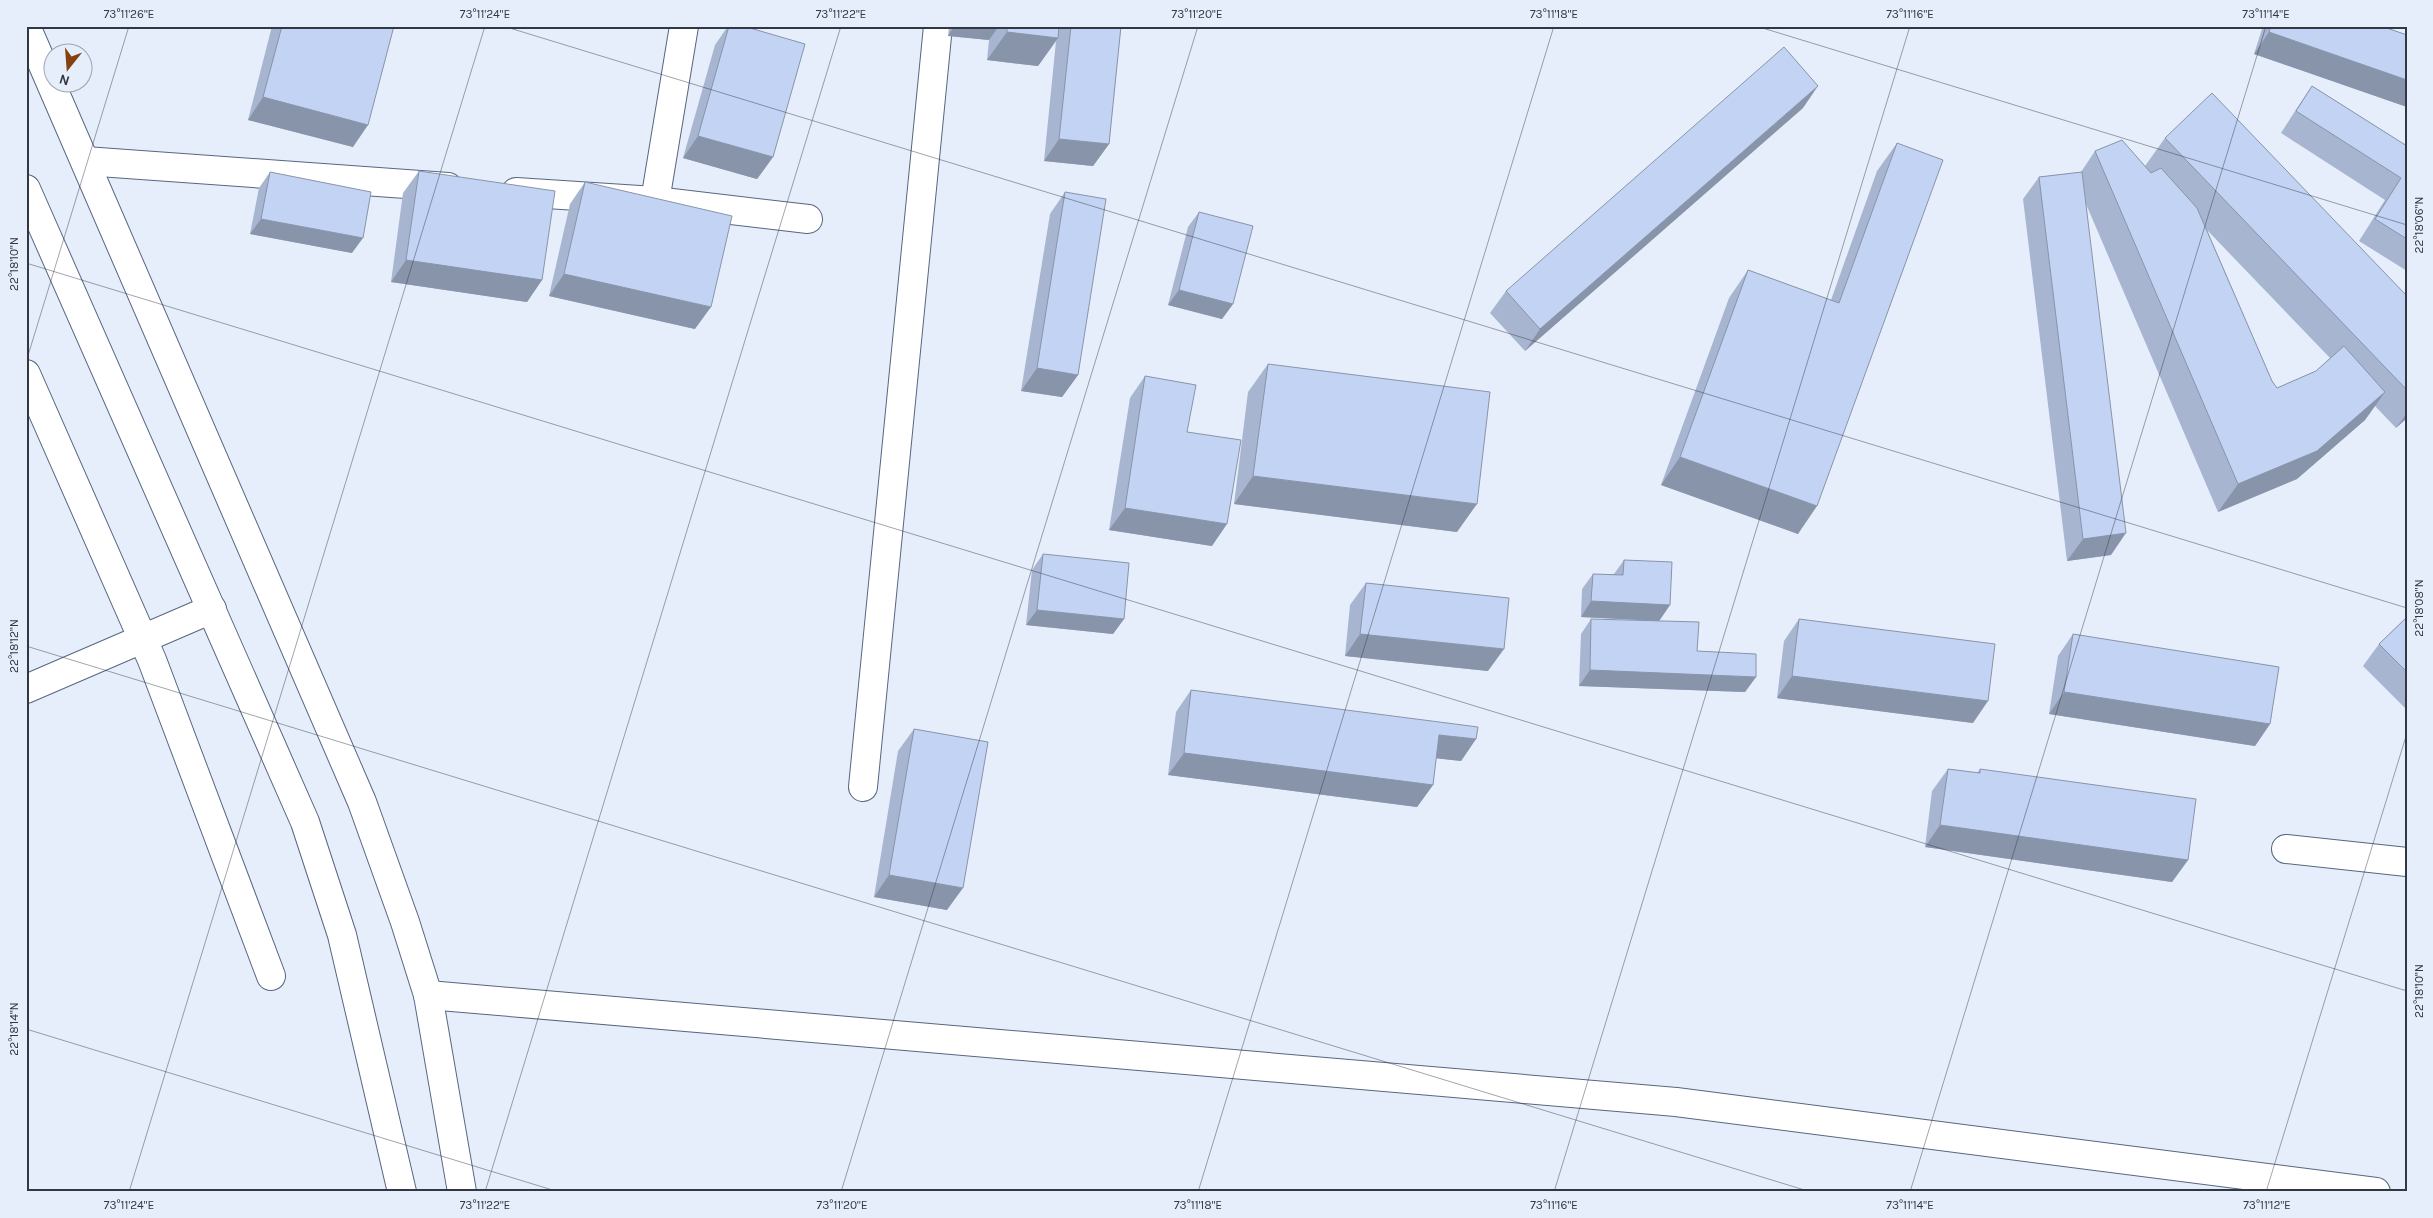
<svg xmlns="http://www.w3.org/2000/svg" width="2433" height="1218" font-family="Karla,sans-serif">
	<rect width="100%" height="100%" fill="#e7eefb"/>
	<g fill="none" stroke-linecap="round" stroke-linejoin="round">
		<g stroke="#576681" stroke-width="30">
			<g id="minor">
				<path d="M85 161 448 187"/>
				<path d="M516 192 655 201 808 219"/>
				<path d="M655 201 684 26"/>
				<path d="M26 374 152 660 271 976"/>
				<path d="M26 689 212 609"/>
				<path d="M863 787 938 26"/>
				<path d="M2286 849 2407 862"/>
				<path d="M428 995 1676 1102 2376 1192"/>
			</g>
		</g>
		<g stroke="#576681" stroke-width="30">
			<g id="highway">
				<path d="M26 26 362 802 405 922 428 995 462 1192"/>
				<path d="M26 189 305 822 342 935 402 1192"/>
			</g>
		</g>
		<use href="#minor" stroke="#fff" stroke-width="28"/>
		<use href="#highway" stroke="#fff" stroke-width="28"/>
	</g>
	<g fill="#a8b5d1" fill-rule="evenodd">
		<path d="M272 26H394L353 147 248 120Z"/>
		<path d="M728 26H743L773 157 757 179 683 158 715 45Z"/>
		<path d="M949 26H1121L1109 144 1093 166 1044 161 1056 41 1038 66 987 60 989 40 948 36Z"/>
		<path d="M2263 26H2381L2407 35V107L2254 54Z"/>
		<path d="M2312 86 2407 146V271L2359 241 2385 200 2281 133 2297 108Z"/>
		<path d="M1803 108 1525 351 1490 313 1506 291Z"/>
		<path d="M2165 138 2407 296V418L2396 428 2375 406 2365 420 2297 479 2218 512 2086 204 2111 555 2067 561 2023 199 2039 177 2081 172 2095 151 2145 166ZM2207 230 2330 358 2316 371 2277 388 2272 381Z"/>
		<path d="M1897 143 1798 534 1661 485 1729 298 1748 270 1831 300 1877 171Z"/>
		<path d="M419 171 542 280 527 302 391 282 403 193Z"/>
		<path d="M270 172 352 253 250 234 259 188Z"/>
		<path d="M585 182 695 329 549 296 570 204Z"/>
		<path d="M1065 192 1078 375 1062 397 1021 391 1050 214Z"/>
		<path d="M1199 212 1233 304 1222 319 1168 305 1188 227Z"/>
		<path d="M1268 364 1457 532 1234 504 1248 392Z"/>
		<path d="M1145 376 1187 432 1212 546 1109 530 1130 398Z"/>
		<path d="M1043 554 1124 619 1113 634 1026 625 1032 570Z"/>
		<path d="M1624 560 1670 605 1659 621 1581 617 1582 589 1593 574H1614Z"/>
		<path d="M1366 583 1488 671 1345 656 1350 605Z"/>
		<path d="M2407 617V710L2363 666 2379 644Z"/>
		<path d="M1591 619 1697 651 1756 677 1745 692 1579 686 1581 634Z"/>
		<path d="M1799 619 1973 723 1777 698 1784 641Z"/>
		<path d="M2073 634 2270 724 2255 746 2049 714 2058 656Z"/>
		<path d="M1191 690 1476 739 1461 761 1436 758 1433 785 1417 807 1168 775 1176 712Z"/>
		<path d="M914 729 947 910 874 897 898 751Z"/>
		<path d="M1948 769 1977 773 1980 769 2188 860 2172 882 1925 847 1932 791Z"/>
	</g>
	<g fill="#8894aa">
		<path d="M954 26H999L989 40 948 36Z"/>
		<path d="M1007 32 1058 38 1038 66 987 60Z"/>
		<path d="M2269 32 2407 80V107L2254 54Z"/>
		<path d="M1818 86 1803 108 1525 351 1540 329Z"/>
		<path d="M263 97 368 125 353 147 248 120Z"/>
		<path d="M698 136 773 157 757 179 683 158Z"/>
		<path d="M1059 139 1109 144 1093 166 1044 161Z"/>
		<path d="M261 219 363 238 352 253 250 234Z"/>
		<path d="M406 260 542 280 527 302 391 282Z"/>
		<path d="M564 274 711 307 695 329 549 296Z"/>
		<path d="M1179 290 1233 304 1222 319 1168 305Z"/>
		<path d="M1037 368 1078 375 1062 397 1021 391Z"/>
		<path d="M2385 392 2365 420 2297 479 2218 512 2238 484Z"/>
		<path d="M2407 413V418L2396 428Z"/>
		<path d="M1680 457 1817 506 1798 534 1661 485Z"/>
		<path d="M1253 476 1477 504 1457 532 1234 504Z"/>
		<path d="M1125 508 1227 524 1212 546 1109 530Z"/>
		<path d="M2126 533 2111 555 2067 561 2083 539Z"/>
		<path d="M1591 601 1670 605 1659 621 1581 617Z"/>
		<path d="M1037 610 1124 619 1113 634 1026 625Z"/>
		<path d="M1360 634 1504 649 1488 671 1345 656Z"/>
		<path d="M1590 670 1756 677 1745 692 1579 686Z"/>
		<path d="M1792 676 1988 701 1973 723 1777 698Z"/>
		<path d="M2064 692 2270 724 2255 746 2049 714Z"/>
		<path d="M1439 735 1476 739 1461 761 1424 757Z"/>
		<path d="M1184 753 1433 785 1417 807 1168 775Z"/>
		<path d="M1940 825 2188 860 2172 882 1925 847Z"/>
		<path d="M889 875 963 888 947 910 874 897Z"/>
	</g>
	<g fill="#c3d3f3" stroke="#8894aa">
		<path d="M282 26H394L368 125 263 97Z"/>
		<path d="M729 26H743L805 44 773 157 698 136Z"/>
		<path d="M1007 26H1059L1058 38 1007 32Z"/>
		<path d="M1071 26H1121L1109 144 1059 139Z"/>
		<path d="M2271 26H2381L2407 35V80L2269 32Z"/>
		<path d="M1784 47 1818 86 1540 329 1506 291Z"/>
		<path d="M2312 86 2407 146V239L2375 219 2401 178 2296 111Z"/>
		<path d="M2212 93 2407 296V390L2165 138Z"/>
		<path d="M2122 140 2151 173 2161 168 2197 208 2272 381 2277 388 2316 371 2344 346 2385 392 2317 451 2238 484 2095 151Z"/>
		<path d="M1897 143 1943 160 1817 506 1680 457 1748 270 1839 303Z"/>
		<path d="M419 171 555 191 542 280 406 260Z"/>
		<path d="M270 172 371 192 363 238 261 219Z"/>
		<path d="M2082 172 2126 533 2083 539 2039 177Z"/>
		<path d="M585 182 732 216 711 307 564 274Z"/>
		<path d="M1065 192 1106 199 1078 375 1037 368Z"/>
		<path d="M1199 212 1253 226 1233 304 1179 290Z"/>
		<path d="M1268 364 1490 392 1477 504 1253 476Z"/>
		<path d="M1145 376 1196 385 1187 432 1241 440 1227 524 1125 508Z"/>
		<path d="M1043 554 1129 563 1124 619 1037 610Z"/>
		<path d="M1624 560 1672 562 1670 605 1591 601 1593 574 1623 575Z"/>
		<path d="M1366 583 1509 598 1504 649 1360 634Z"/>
		<path d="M2407 617V672L2379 644Z"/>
		<path d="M1591 619 1699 622 1697 651 1756 654V677L1590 670Z"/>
		<path d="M1799 619 1995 644 1988 701 1792 676Z"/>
		<path d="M2073 634 2279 667 2270 724 2064 692Z"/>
		<path d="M1191 690 1478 727 1476 739 1439 735 1433 785 1184 753Z"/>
		<path d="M914 729 988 742 963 888 889 875Z"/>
		<path d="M1948 769 1980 773V769L2196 799 2188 860 1940 825Z"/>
	</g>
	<path fill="none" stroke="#313743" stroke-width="1" stroke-opacity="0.45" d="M503 26 2407 608M1756 26 2407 225M26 263 2407 991M26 362 129 26M26 646 1811 1192M26 1029 559 1192M129 1192 485 26M485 1192 841 26M841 1192 1198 26M1198 1192 1554 26M1554 1192 1910 26M1910 1192 2266 26M2266 1192 2407 733"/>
	<rect width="2433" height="1218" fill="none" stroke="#e7eefb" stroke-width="55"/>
	<g transform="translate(68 68) rotate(197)"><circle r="24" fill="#e7eefb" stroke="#9ea5b1"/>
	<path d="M0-4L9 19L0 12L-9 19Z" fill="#84430e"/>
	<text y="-8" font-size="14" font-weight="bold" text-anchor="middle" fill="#313743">N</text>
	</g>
	<rect x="28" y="28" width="2378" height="1162" fill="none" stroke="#313743" stroke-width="2"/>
	<g font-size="12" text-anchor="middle" fill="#313743">
		<text x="129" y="18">73°11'26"E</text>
		<text x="485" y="18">73°11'24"E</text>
		<text x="841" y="18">73°11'22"E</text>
		<text x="1197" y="18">73°11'20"E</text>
		<text x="1554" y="18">73°11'18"E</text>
		<text x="1910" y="18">73°11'16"E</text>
		<text x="2266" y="18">73°11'14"E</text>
		<text transform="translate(2419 225) rotate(-90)" y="4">22°18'06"N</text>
		<text transform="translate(14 264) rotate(-90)" y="4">22°18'10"N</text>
		<text transform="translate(2419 608) rotate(-90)" y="4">22°18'08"N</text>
		<text transform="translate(14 646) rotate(-90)" y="4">22°18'12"N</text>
		<text transform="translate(2419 991) rotate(-90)" y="4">22°18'10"N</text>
		<text transform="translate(14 1029) rotate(-90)" y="4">22°18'14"N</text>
		<text x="129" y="1209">73°11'24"E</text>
		<text x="485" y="1209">73°11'22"E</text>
		<text x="842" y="1209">73°11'20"E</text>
		<text x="1198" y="1209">73°11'18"E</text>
		<text x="1554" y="1209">73°11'16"E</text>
		<text x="1910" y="1209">73°11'14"E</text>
		<text x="2267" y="1209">73°11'12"E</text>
	</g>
</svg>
